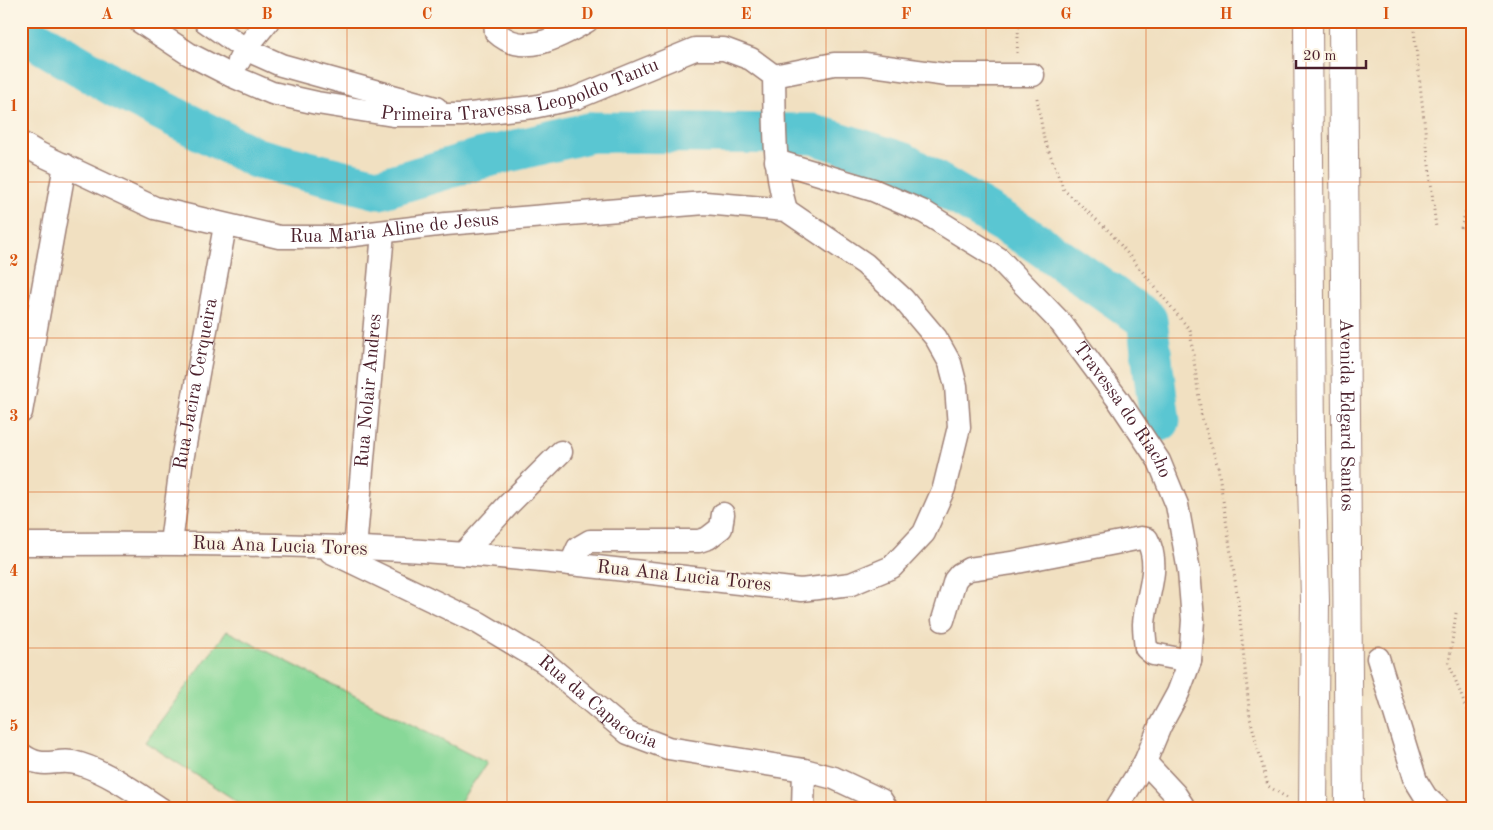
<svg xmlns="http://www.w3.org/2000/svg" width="1493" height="830" font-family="'Old Standard TT',serif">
	<rect width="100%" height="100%" fill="#fcf5e5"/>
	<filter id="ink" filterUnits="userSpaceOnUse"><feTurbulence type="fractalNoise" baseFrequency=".02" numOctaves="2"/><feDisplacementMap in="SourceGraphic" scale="10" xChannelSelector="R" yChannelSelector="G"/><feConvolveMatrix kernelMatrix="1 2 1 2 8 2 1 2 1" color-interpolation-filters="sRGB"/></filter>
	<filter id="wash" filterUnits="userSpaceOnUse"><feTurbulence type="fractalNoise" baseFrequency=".0096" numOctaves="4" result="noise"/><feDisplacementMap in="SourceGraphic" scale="20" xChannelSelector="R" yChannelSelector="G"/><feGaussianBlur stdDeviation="1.12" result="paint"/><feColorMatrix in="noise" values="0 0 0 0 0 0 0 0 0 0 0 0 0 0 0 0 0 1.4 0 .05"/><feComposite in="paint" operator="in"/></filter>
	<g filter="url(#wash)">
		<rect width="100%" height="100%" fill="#f1e0c1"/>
		<path fill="#88d898" stroke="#697c62" d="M227 631 487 763 455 809H249L145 742Z"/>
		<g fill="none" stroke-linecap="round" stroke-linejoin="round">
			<path stroke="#5ac6d2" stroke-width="41" d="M21 31 119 89 256 158 379 189 483 158 592 132 813 134 904 163 1033 240 1147 320 1160 421"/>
		</g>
	</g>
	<g filter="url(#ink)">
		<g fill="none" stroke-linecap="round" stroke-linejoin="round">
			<g stroke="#9e8076" stroke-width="25">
				<g id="minor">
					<path id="s1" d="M139 21 189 54 232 76 272 93 317 103 393 115H462L533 107 576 98 695 49H724L751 59 774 76C775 121 773 166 786 210"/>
					<path d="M205 21 245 49 281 65 436 108"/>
					<path d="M495 21 496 32C523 58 560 37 587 21"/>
					<path d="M239 61 245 49 268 21"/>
					<path d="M774 76 834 64H865L947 75H1033"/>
					<path id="s2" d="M21 143 40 154 155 208 279 237H337L446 224 705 203 786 210 865 264 903 299 936 338 950 363 956 386 959 427 944 488 924 533 892 567 851 584 801 590C689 578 577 563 465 554 317 543 169 543 21 544"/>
					<path id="s3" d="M776 161 873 190 924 212 998 258 1061 323 1119 401 1159 461 1177 505 1189 571 1193 620 1190 661 1178 693 1160 726 1145 762 1175 794 1185 809"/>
					<path d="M21 412 65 165"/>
					<path id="s4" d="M171 543 181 466 225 226"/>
					<path id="s5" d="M355 549 383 233"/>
					<path id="s6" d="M331 552 479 623 544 662 628 733 668 748 804 770 834 778 881 800 887 809"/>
					<path d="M463 554 509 504 561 452"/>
					<path d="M571 564 578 548 590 541H699L708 538 721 528 723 514"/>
					<path d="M943 620 955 580 960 574 969 569 1012 563 1141 538 1147 539C1162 567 1146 595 1144 624 1144 632 1145 640 1146 648L1153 654 1190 661"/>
					<path d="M1378 658 1416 781 1426 797 1439 809"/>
					<path d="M21 754C45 772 56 756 80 764 109 773 135 792 161 809"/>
					<path d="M803 809 804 770"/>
					<path d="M1116 809 1145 762"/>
				</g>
			</g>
			<g stroke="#9e8076" stroke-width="30">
				<g id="major">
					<path d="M1308 21 1311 444 1315 600 1313 809"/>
					<path id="s7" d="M1343 21 1349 809"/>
				</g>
			</g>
			<g stroke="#9e8076" stroke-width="3" stroke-dasharray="1 4" stroke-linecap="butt">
				<path d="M1413 21 1436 228"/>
				<path d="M1017 53 1019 21"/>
				<path d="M1037 98 1044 139 1064 190 1110 232 1190 330 1201 414 1218 467 1238 600 1250 718 1268 786 1289 799"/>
				<path d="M1461 228 1472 190"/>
				<path d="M1456 613 1449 663 1472 724"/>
			</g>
			<use href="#minor" stroke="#fff" stroke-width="22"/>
			<use href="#major" stroke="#fff" stroke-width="28"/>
		</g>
	</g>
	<path fill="none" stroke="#d8530f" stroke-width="1" stroke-opacity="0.55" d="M187 21V809M347 21V809M507 21V809M667 21V809M826 21V809M986 21V809M1146 21V809M1306 21V809M21 182H1472M21 338H1472M21 492H1472M21 648H1472"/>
	<g text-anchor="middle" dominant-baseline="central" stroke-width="4.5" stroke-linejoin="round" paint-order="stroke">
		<g font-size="19" fill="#4a1f2b" stroke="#fcf5e5">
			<text stroke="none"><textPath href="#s1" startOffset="405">Primeira Travessa Leopoldo Tantu</textPath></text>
			<text stroke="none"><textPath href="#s2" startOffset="392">Rua Maria Aline de Jesus</textPath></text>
			<text stroke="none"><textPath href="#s4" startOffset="161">Rua Jacira Cerqueira</textPath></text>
			<text stroke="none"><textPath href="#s5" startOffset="159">Rua Nolair Andres</textPath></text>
			<text stroke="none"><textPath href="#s3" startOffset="441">Travessa do Riacho</textPath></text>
			<text stroke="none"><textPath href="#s7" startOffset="394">Avenida Edgard Santos</textPath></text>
			<text transform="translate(280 547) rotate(2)">Rua Ana Lucia Tores</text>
			<text transform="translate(684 577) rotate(6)">Rua Ana Lucia Tores</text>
			<text stroke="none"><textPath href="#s6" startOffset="308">Rua da Capacocia</textPath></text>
		</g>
	</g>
	<rect width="1493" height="830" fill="none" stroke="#fcf5e5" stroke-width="55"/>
	<path d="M1296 60v8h70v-8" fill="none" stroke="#4a1f2b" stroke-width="2.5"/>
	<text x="1303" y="60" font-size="15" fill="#4a1f2b" stroke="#fcf5e5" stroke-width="4" paint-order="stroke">20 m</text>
	<rect x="28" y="28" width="1438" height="774" fill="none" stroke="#d8530f" stroke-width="2"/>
	<g font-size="16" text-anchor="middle" font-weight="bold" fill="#d8530f">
		<text x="107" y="19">A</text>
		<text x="267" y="19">B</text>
		<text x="427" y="19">C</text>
		<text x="587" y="19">D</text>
		<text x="746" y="19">E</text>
		<text x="906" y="19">F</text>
		<text x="1066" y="19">G</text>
		<text x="1226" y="19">H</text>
		<text x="1386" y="19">I</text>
		<text x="14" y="111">1</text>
		<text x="14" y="266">2</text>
		<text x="14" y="421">3</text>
		<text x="14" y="576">4</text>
		<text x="14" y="731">5</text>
	</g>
</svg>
